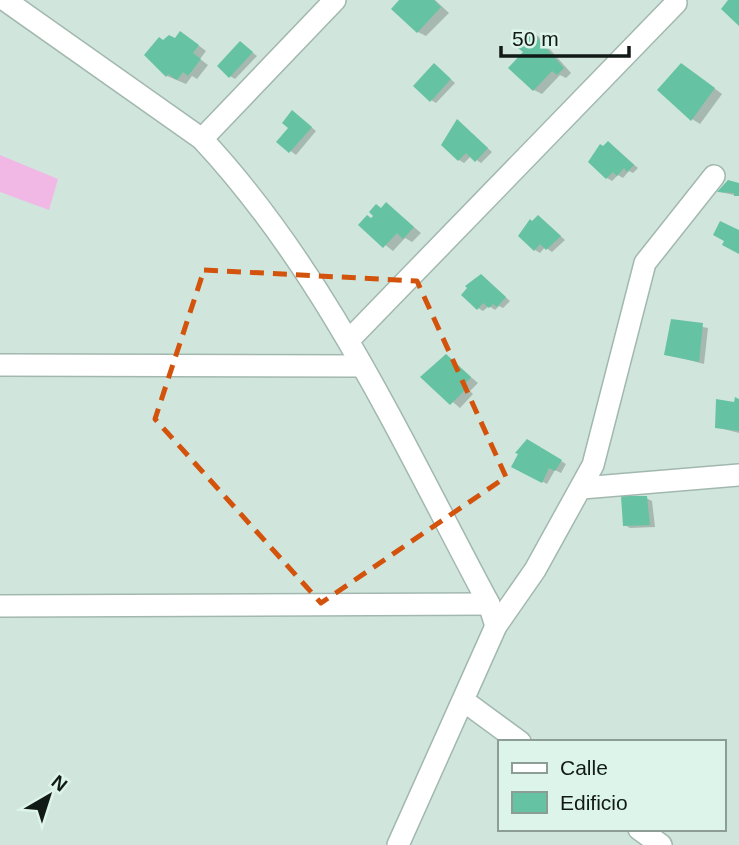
<svg xmlns="http://www.w3.org/2000/svg" width="739" height="845" font-family="Helvetica,sans-serif">
	<rect width="100%" height="100%" fill="#d0e6dd"/>
	<path fill="#f1b8e5" d="M0 155 58 179 49 210 0 192Z"/>
	<g fill="#0003">
		<path d="M400 0H435L449 13 426 36 418 32Z"/>
		<path d="M529 31 538 36 571 73 566 78 560 75 542 94 534 90 525 52Z"/>
		<path d="M189 38 206 51 200 59 208 65 197 79 192 76 186 84 167 76 146 55 164 42Z"/>
		<path d="M241 43 257 56 235 79 230 76Z"/>
		<path d="M435 65 455 83 436 103 431 100Z"/>
		<path d="M690 70 722 94 700 124 692 119Z"/>
		<path d="M298 116 316 131 296 155 278 142Z"/>
		<path d="M458 121 492 152 481 163 471 156 464 163 459 160Z"/>
		<path d="M613 146 638 168 633 173 629 171 623 178 618 175 612 181 607 178 604 148Z"/>
		<path d="M739 184V196L720 192Z"/>
		<path d="M387 204 421 233 412 242 405 238 393 251 360 225 372 220Z"/>
		<path d="M543 220 565 240 552 252 545 247 540 253 535 250Z"/>
		<path d="M481 276 510 301 503 308 499 306 495 310 489 306 483 311 478 308Z"/>
		<path d="M673 321 708 328 704 364 666 354Z"/>
		<path d="M446 356 478 383 470 391 473 394 460 408 423 377Z"/>
		<path d="M739 401V433L716 427 736 404Z"/>
		<path d="M527 441 566 464 561 473 555 470 547 484 514 466Z"/>
		<path d="M646 498 652 501 655 527 630 528 625 525Z"/>
	</g>
	<g fill="#65c3a3">
		<path d="M399 0H434L441 7 417 33 391 9Z"/>
		<path d="M728 0H739V26L721 9Z"/>
		<path d="M529 29 564 68 557 75 552 71 533 91 508 68 523 52 514 45Z"/>
		<path d="M180 31 199 45 193 53 201 59 188 76 183 72 177 80 168 74 166 77 144 55 159 37 163 40 169 35 175 38Z"/>
		<path d="M240 41 253 52 229 78 217 66Z"/>
		<path d="M434 63 451 79 430 102 413 86Z"/>
		<path d="M681 63 715 88 691 121 657 90Z"/>
		<path d="M292 110 312 127 289 153 276 142 288 128 282 123Z"/>
		<path d="M457 119 488 148 475 162 466 153 458 161 441 145Z"/>
		<path d="M608 141 634 165 627 172 624 168 617 176 613 172 606 179 588 162 600 144 603 146Z"/>
		<path d="M728 180 739 183V196H734V193L717 192Z"/>
		<path d="M386 202 414 227 403 239 397 233 383 248 358 225 367 215 371 218 373 216 369 212 376 204 381 208Z"/>
		<path d="M538 215 561 236 546 250 540 244 534 251 518 236 530 219 532 221Z"/>
		<path d="M720 221 739 230V254L722 245 724 241 713 235Z"/>
		<path d="M481 274 506 297 497 307 493 304 489 308 483 303 477 310 461 295 467 288 465 286Z"/>
		<path d="M671 319 703 323 699 362 664 355Z"/>
		<path d="M446 354 471 377 463 386 466 389 450 405 420 377Z"/>
		<path d="M735 397 739 399V431L715 428 716 399 734 402Z"/>
		<path d="M527 439 562 460 555 471 549 468 542 483 511 467 518 454 515 453Z"/>
		<path d="M621 496H647L650 525 623 526Z"/>
	</g>
	<g fill="none" stroke-linecap="round" stroke-linejoin="round">
		<g stroke="#a2b8af" stroke-width="24">
			<g id="minor">
				<path d="M5 0 202 139C327 273 403 444 489 604L496 626"/>
				<path d="M202 139 335 0"/>
				<path d="M349 340 676 3"/>
				<path d="M0 365 360 366"/>
				<path d="M582 488 739 475"/>
				<path d="M0 606 489 604"/>
				<path d="M464 701 520 742"/>
				<path d="M639 829 661 845"/>
				<path d="M398 845 496 626 535 570 593 465 645 263 714 176"/>
			</g>
		</g>
		<use href="#minor" stroke="#fff" stroke-width="21"/>
	</g>
	<path fill="none" stroke="#d3530d" stroke-width="5" stroke-dasharray="14 9" stroke-linejoin="round" d="M204 270 417 281 506 477 321 603 155 419Z"/>
	<rect x="498" y="740" width="228" height="91" fill="#ddf4ea" stroke="#8c9d96" stroke-width="2"/>
	<rect x="512" y="763" width="35" height="10" fill="#ffffff" stroke="#8c9d96" stroke-width="2"/>
	<text x="560" y="775" font-size="21" fill="#121a17">Calle</text>
	<rect x="512" y="792" width="35" height="21" fill="#65c3a3" stroke="#8c9d96" stroke-width="2"/>
	<text x="560" y="810" font-size="21" fill="#121a17">Edificio</text>
	<g transform="translate(49 796) rotate(39)" stroke="#ddf4ea" stroke-width="5" paint-order="stroke">
	<path d="M0-5L12 26L0 18L-12 26Z" fill="#121a17"/>
	<text y="-10" font-size="19" font-weight="bold" text-anchor="middle" fill="#121a17">N</text>
	</g>
	<path d="M501 46v10h128v-10" fill="none" stroke="#121a17" stroke-width="3.5"/>
	<text x="512" y="46" font-size="21" fill="#121a17" stroke="#ddf4ea" stroke-width="5" paint-order="stroke">50 m</text>
</svg>
